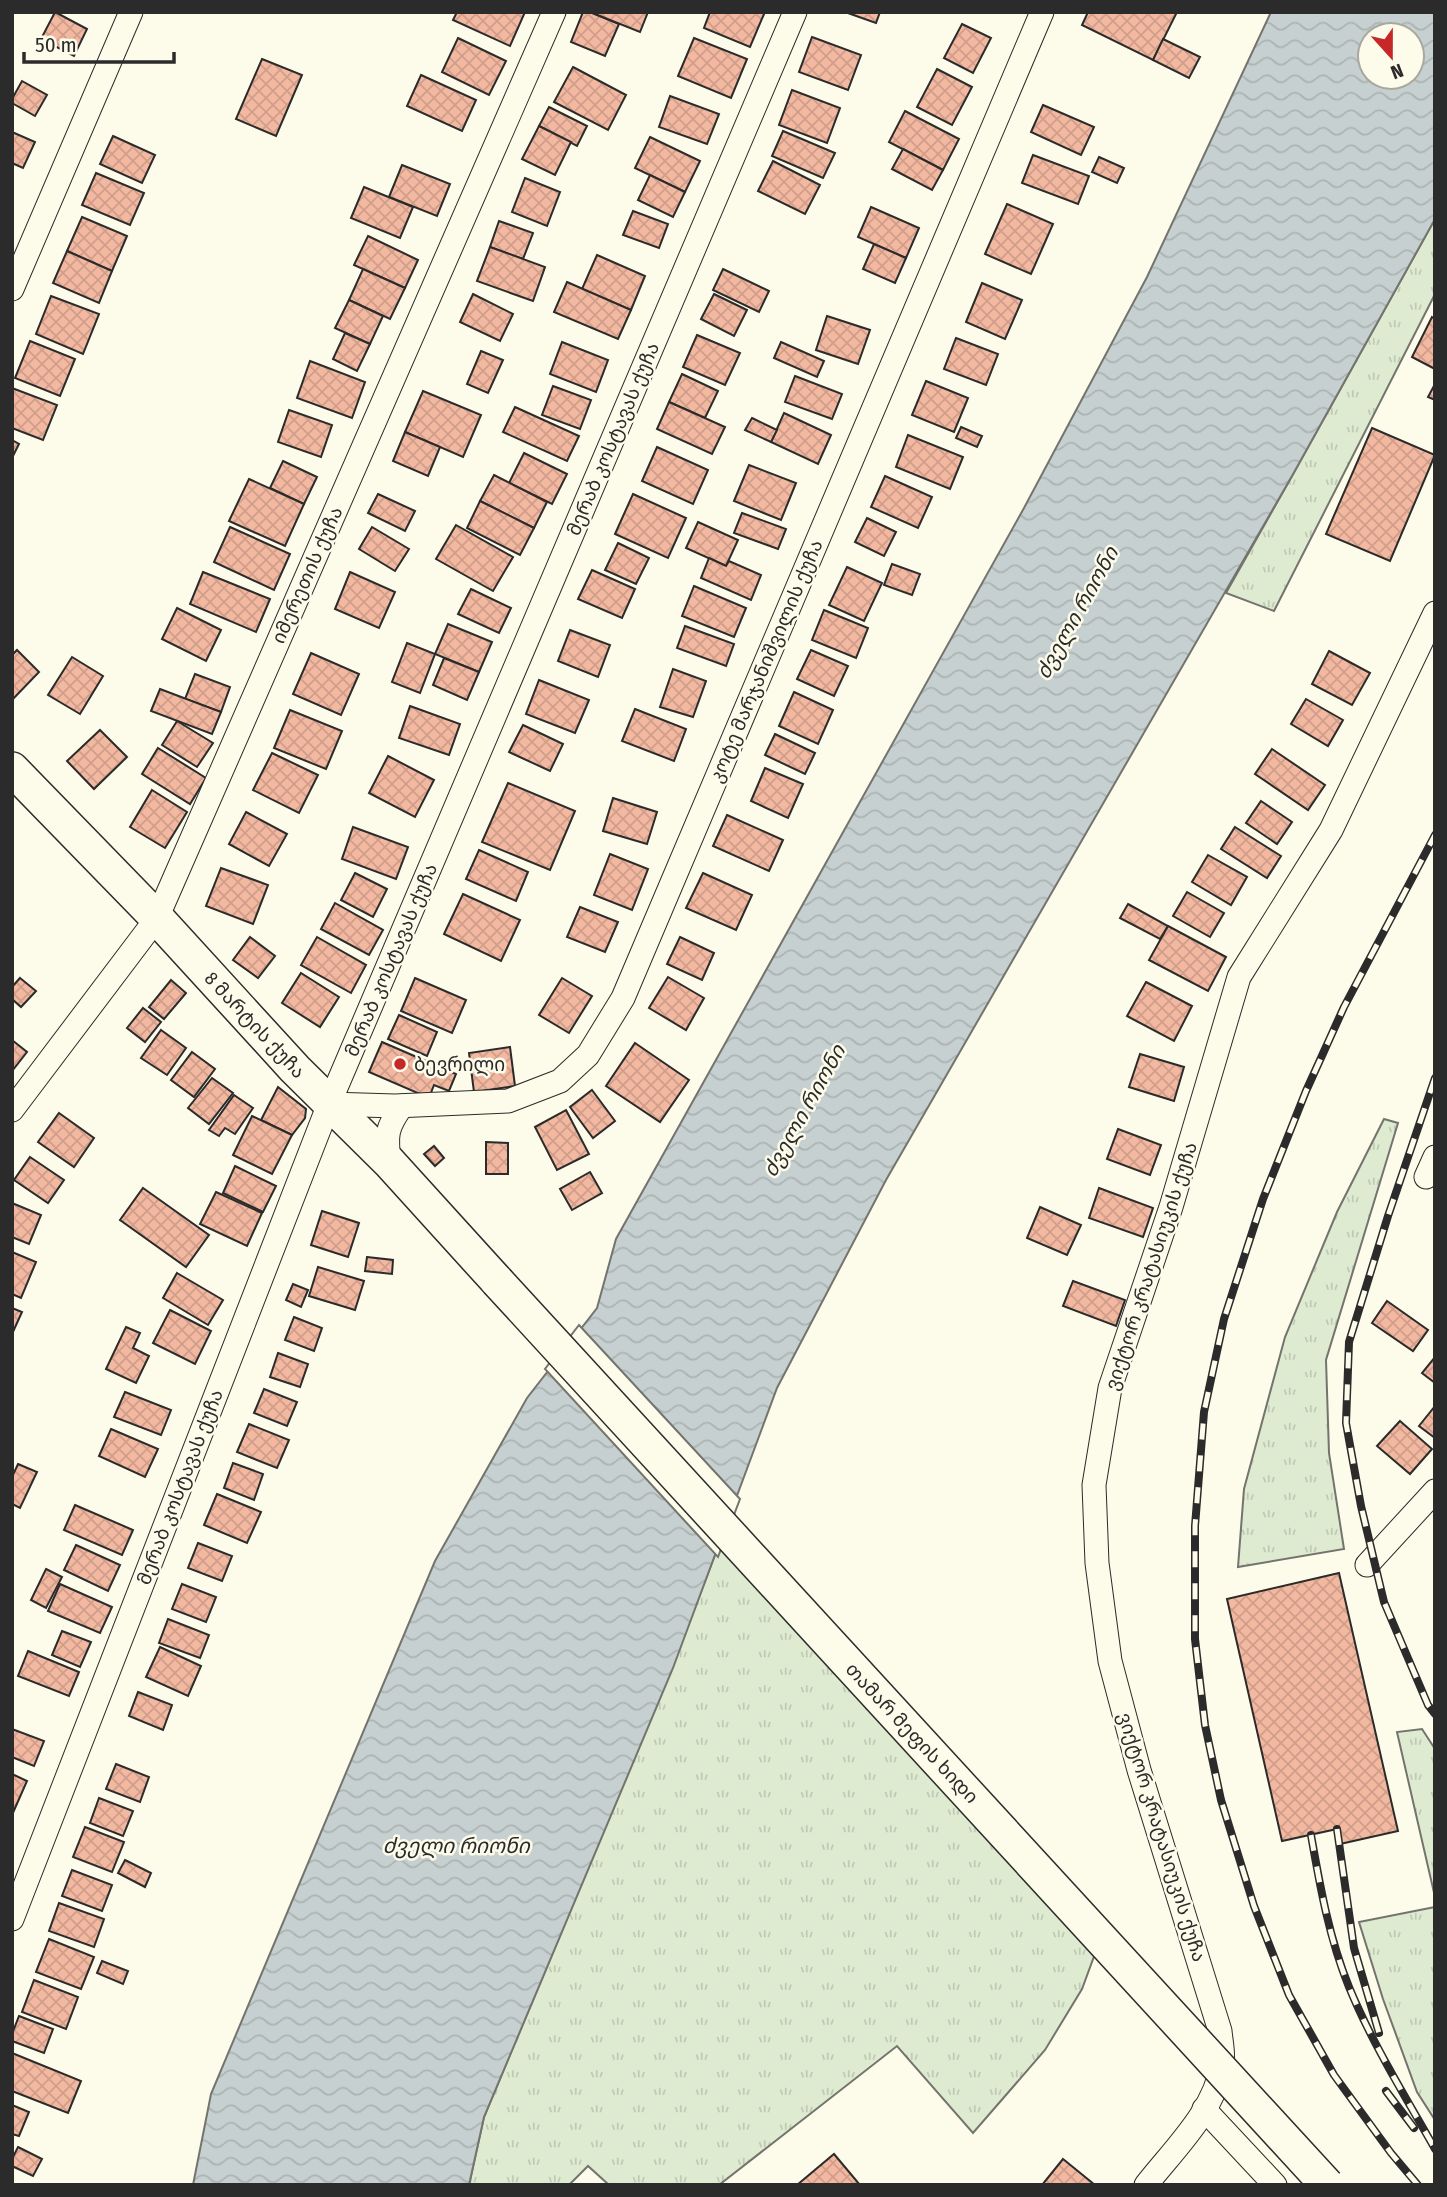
<svg xmlns="http://www.w3.org/2000/svg" width="1447" height="2197" font-family="'Fira Sans Condensed','Noto Sans Georgian',sans-serif">
	<defs>
		<pattern id="grass-tufts" width="24" height="20" patternUnits="userSpaceOnUse" patternTransform="scale(1.75)"><rect width="24" height="20" fill="#deebd1"/><path d="M3 7l-1-3M5 7V3M7 7l1-3M15 17l-1-3M17 17v-4M19 17l1-3" fill="none" stroke="#bfcab4"/></pattern>
		<pattern id="water-waves" width="16" height="10" patternUnits="userSpaceOnUse" patternTransform="scale(1.75)"><rect width="16" height="10" fill="#c7d0d0"/><path d="M0 5q4-4 8 0t8 0" fill="none" stroke="#abb3b3"/></pattern>
		<pattern id="building-cross-hatch" width="8" height="8" patternUnits="userSpaceOnUse" patternTransform="scale(1.75)"><rect width="8" height="8" fill="#f2b8a0"/><path d="M0 0l8 8M0 8l8-8" fill="none" stroke="#d09e8a"/></pattern>
	</defs>
	<rect width="100%" height="100%" fill="#fdfbea"/>
	<g fill="url(#grass-tufts)" stroke="#74746e" stroke-width="2">
		<path d="M1435 219V294L1274 611 1226 593 1292 476Z"/>
		<path d="M1384 1119 1398 1123 1326 1360 1329 1453 1344 1549 1238 1567 1244 1489 1285 1337 1337 1212Z"/>
		<path d="M723 1534 1096 1951 1082 1989 1045 2050 973 2133 897 2046 719 2185H609L588 2166 569 2185H469L484 2117 672 1668Z"/>
		<path d="M1422 1729 1435 1749V1897L1397 1732Z"/>
		<path d="M1435 1907V2120L1417 2092 1383 1999 1359 1922Z"/>
	</g>
	<path fill="url(#water-waves)" stroke="#74746e" stroke-width="2" fill-rule="evenodd" d="M1271 12H1435V219L1292 476 886 1180 777 1388 673 1668 484 2117 469 2185H193L211 2094 435 1561 527 1398 597 1308 616 1239 1024 508 1147 277ZM1370 35H1412V77H1370Z"/>
	<path fill="#fdfbea" stroke="#74746e" stroke-width="2" d="M579 1325 740 1499 718 1557 545 1369Z"/>
	<g fill="url(#building-cross-hatch)" stroke="#2b2b2b" stroke-width="2">
		<path d="M55 12 87 29 74 56 41 39Z"/>
		<path d="M457 12H525L510 46 453 20Z"/>
		<path d="M583 12H590L619 24 605 56 571 42Z"/>
		<path d="M590 12H648L640 32Z"/>
		<path d="M710 12H761L764 14 750 47 704 28Z"/>
		<path d="M845 12H880L876 23Z"/>
		<path d="M1088 12H1177L1153 60 1082 25Z"/>
		<path d="M962 24 991 38 973 73 944 58Z"/>
		<path d="M812 37 861 55 848 90 799 72Z"/>
		<path d="M458 38 506 61 489 95 442 72Z"/>
		<path d="M694 38 747 59 731 98 678 76Z"/>
		<path d="M1163 39 1200 57 1189 78 1153 60Z"/>
		<path d="M262 59 302 75 276 136 236 119Z"/>
		<path d="M573 67 626 95 608 130 554 102Z"/>
		<path d="M937 69 972 87 952 125 917 107Z"/>
		<path d="M421 75 476 100 462 131 407 106Z"/>
		<path d="M22 81 47 95 35 116 12 103V99Z"/>
		<path d="M792 90 840 108 827 143 779 125Z"/>
		<path d="M670 96 719 114 707 144 659 127Z"/>
		<path d="M1043 105 1094 127 1081 155 1031 132Z"/>
		<path d="M549 107 587 126 577 146 539 126Z"/>
		<path d="M905 111 959 139 943 170 889 142Z"/>
		<path d="M539 126 571 142 555 175 522 159Z"/>
		<path d="M783 131 835 153 823 178 772 156Z"/>
		<path d="M12 132 35 142 23 168 12 163Z"/>
		<path d="M113 136 155 155 142 183 100 164Z"/>
		<path d="M650 137 700 161 685 192 635 168Z"/>
		<path d="M903 149 943 170 932 190 892 169Z"/>
		<path d="M1033 155 1089 176 1078 204 1022 183Z"/>
		<path d="M1099 157 1124 168 1117 183 1092 172Z"/>
		<path d="M773 161 820 185 805 214 758 191Z"/>
		<path d="M402 165 450 184 437 216 389 197Z"/>
		<path d="M96 173 144 193 130 225 82 205Z"/>
		<path d="M650 175 685 192 673 217 638 200Z"/>
		<path d="M525 178 560 192 547 226 512 212Z"/>
		<path d="M364 187 413 207 400 238 351 218Z"/>
		<path d="M1007 204 1053 224 1031 274 985 254Z"/>
		<path d="M871 207 919 228 906 258 858 237Z"/>
		<path d="M633 211 668 224 659 248 623 235Z"/>
		<path d="M82 217 127 236 112 271 67 251Z"/>
		<path d="M499 221 533 233 523 259 490 247Z"/>
		<path d="M368 236 418 260 405 288 354 265Z"/>
		<path d="M874 244 906 258 895 283 863 269Z"/>
		<path d="M490 247 545 267 533 301 477 281Z"/>
		<path d="M67 251 112 271 99 303 53 283Z"/>
		<path d="M597 255 645 276 631 310 582 289Z"/>
		<path d="M363 269 405 288 390 319 349 300Z"/>
		<path d="M723 269 769 291 759 312 713 290Z"/>
		<path d="M567 282 631 310 618 339 554 312Z"/>
		<path d="M982 283 1022 300 1005 339 966 322Z"/>
		<path d="M473 294 513 314 500 341 460 322Z"/>
		<path d="M714 294 747 310 734 336 701 319Z"/>
		<path d="M51 296 99 314 83 354 36 334Z"/>
		<path d="M349 300 383 316 370 344 335 328Z"/>
		<path d="M827 316 870 330 858 364 816 350Z"/>
		<path d="M1432 317 1435 319V369L1412 357Z"/>
		<path d="M345 333 370 344 357 371 333 359Z"/>
		<path d="M697 335 740 353 725 385 683 367Z"/>
		<path d="M956 338 998 354 986 385 944 369Z"/>
		<path d="M30 341 75 359 60 396 15 378Z"/>
		<path d="M562 342 608 360 596 392 550 374Z"/>
		<path d="M781 342 824 361 817 377 774 358Z"/>
		<path d="M481 351 503 360 488 393 467 384Z"/>
		<path d="M310 361 365 382 352 418 297 398Z"/>
		<path d="M682 374 718 391 705 418 669 402Z"/>
		<path d="M795 376 842 394 832 419 785 402Z"/>
		<path d="M926 381 968 398 954 432 912 415Z"/>
		<path d="M1435 384V400L1428 397Z"/>
		<path d="M553 386 591 400 580 429 542 415Z"/>
		<path d="M12 388 57 405 43 440 12 428Z"/>
		<path d="M423 391 481 415 463 457 405 432Z"/>
		<path d="M669 402 725 427 712 454 657 429Z"/>
		<path d="M515 407 579 436 567 461 503 432Z"/>
		<path d="M289 410 332 425 321 457 278 442Z"/>
		<path d="M784 413 831 435 818 464 771 442Z"/>
		<path d="M752 418 777 430 771 442 745 430Z"/>
		<path d="M961 427 982 436 977 447 956 438Z"/>
		<path d="M1372 428 1435 455 1390 561 1326 534Z"/>
		<path d="M405 432 440 447 428 476 393 461Z"/>
		<path d="M908 435 963 457 950 489 896 467Z"/>
		<path d="M12 440 19 444 12 458Z"/>
		<path d="M657 447 708 470 693 504 642 481Z"/>
		<path d="M524 453 567 474 552 504 509 483Z"/>
		<path d="M283 461 317 477 304 504 270 488Z"/>
		<path d="M749 465 796 483 781 520 734 501Z"/>
		<path d="M494 475 547 502 534 528 480 501Z"/>
		<path d="M885 476 932 497 918 528 871 507Z"/>
		<path d="M249 479 304 504 285 546 229 521Z"/>
		<path d="M378 494 415 511 405 531 368 513Z"/>
		<path d="M633 494 686 518 668 558 615 534Z"/>
		<path d="M480 501 534 528 520 555 467 528Z"/>
		<path d="M742 513 786 529 778 549 734 533Z"/>
		<path d="M867 518 896 532 884 556 855 542Z"/>
		<path d="M698 522 738 540 726 566 686 548Z"/>
		<path d="M456 525 513 557 493 591 436 559Z"/>
		<path d="M230 527 290 554 274 590 214 562Z"/>
		<path d="M372 527 409 549 395 571 359 549Z"/>
		<path d="M618 543 649 558 636 584 605 570Z"/>
		<path d="M709 558 726 566 729 561 761 575 751 600 701 578Z"/>
		<path d="M892 564 920 574 912 595 884 585Z"/>
		<path d="M847 567 882 583 864 621 829 605Z"/>
		<path d="M592 570 635 589 622 618 578 599Z"/>
		<path d="M203 572 270 599 256 632 190 604Z"/>
		<path d="M350 572 395 592 379 628 335 609Z"/>
		<path d="M694 586 746 608 734 637 682 616Z"/>
		<path d="M471 589 511 608 499 633 458 614Z"/>
		<path d="M177 608 221 630 206 661 162 639Z"/>
		<path d="M824 610 868 628 856 658 812 640Z"/>
		<path d="M448 624 492 642 479 672 435 654Z"/>
		<path d="M685 626 734 644 726 666 677 648Z"/>
		<path d="M570 630 610 645 598 677 558 661Z"/>
		<path d="M407 643 435 654 420 693 392 682Z"/>
		<path d="M17 650 39 672 12 700V655Z"/>
		<path d="M811 650 848 666 834 696 797 679Z"/>
		<path d="M1329 651 1370 673 1352 705 1312 684Z"/>
		<path d="M311 653 359 674 341 715 293 694Z"/>
		<path d="M72 657 103 676 80 714 48 695Z"/>
		<path d="M444 658 479 672 467 700 433 685Z"/>
		<path d="M673 669 706 681 693 717 660 707Z"/>
		<path d="M195 674 230 687 221 712 185 699Z"/>
		<path d="M539 680 589 700 575 733 526 714Z"/>
		<path d="M160 689 221 712 212 734 151 711Z"/>
		<path d="M794 692 833 710 818 744 779 726Z"/>
		<path d="M1306 699 1343 720 1328 746 1291 724Z"/>
		<path d="M410 706 460 724 449 755 399 738Z"/>
		<path d="M635 709 686 729 674 761 622 741Z"/>
		<path d="M290 710 342 731 326 769 274 748Z"/>
		<path d="M177 721 213 743 197 767 162 745Z"/>
		<path d="M523 725 563 744 550 771 509 752Z"/>
		<path d="M100 730 127 757 94 789 67 761Z"/>
		<path d="M775 734 815 753 805 774 765 755Z"/>
		<path d="M158 748 206 778 190 804 142 774Z"/>
		<path d="M1272 749 1325 785 1308 810 1255 774Z"/>
		<path d="M272 753 318 775 299 813 253 790Z"/>
		<path d="M388 756 434 780 415 817 369 793Z"/>
		<path d="M765 768 803 784 788 818 751 801Z"/>
		<path d="M508 783 575 811 550 870 482 842Z"/>
		<path d="M152 790 187 812 165 848 130 827Z"/>
		<path d="M613 798 657 812 647 844 603 831Z"/>
		<path d="M1261 801 1292 822 1277 844 1246 823Z"/>
		<path d="M246 812 287 834 269 866 229 844Z"/>
		<path d="M727 815 783 840 769 871 713 846Z"/>
		<path d="M353 827 408 847 396 879 342 859Z"/>
		<path d="M1235 827 1281 856 1267 878 1221 849Z"/>
		<path d="M479 850 528 872 516 901 466 879Z"/>
		<path d="M610 854 648 869 632 910 594 895Z"/>
		<path d="M1208 855 1247 877 1231 905 1192 882Z"/>
		<path d="M221 868 268 885 253 924 206 906Z"/>
		<path d="M355 873 387 889 373 917 341 900Z"/>
		<path d="M703 873 752 895 736 930 686 908Z"/>
		<path d="M1187 892 1224 913 1210 937 1173 916Z"/>
		<path d="M463 894 520 920 501 961 444 934Z"/>
		<path d="M335 903 383 930 369 955 321 929Z"/>
		<path d="M1128 904 1168 926 1160 939 1120 918Z"/>
		<path d="M580 907 618 922 605 952 567 937Z"/>
		<path d="M1168 926 1226 957 1208 991 1149 960Z"/>
		<path d="M250 937 275 956 258 978 233 960Z"/>
		<path d="M317 937 366 965 351 993 301 965Z"/>
		<path d="M680 937 714 953 702 980 667 964Z"/>
		<path d="M301 973 339 997 320 1027 282 1003Z"/>
		<path d="M668 977 704 998 686 1030 649 1008Z"/>
		<path d="M20 978 36 991 21 1007 12 999V987Z"/>
		<path d="M415 978 466 1000 452 1033 401 1011Z"/>
		<path d="M562 978 592 996 569 1033 539 1015Z"/>
		<path d="M171 980 186 993 164 1019 149 1007Z"/>
		<path d="M1146 982 1192 1006 1174 1041 1127 1016Z"/>
		<path d="M143 1008 161 1022 145 1042 127 1028Z"/>
		<path d="M399 1015 437 1032 427 1056 388 1039Z"/>
		<path d="M161 1030 186 1048 167 1075 141 1058Z"/>
		<path d="M12 1040 27 1052 12 1071Z"/>
		<path d="M382 1042 456 1074 449 1091 434 1085 429 1098 369 1072Z"/>
		<path d="M635 1043 689 1080 660 1122 606 1086Z"/>
		<path d="M510 1047 515 1086 474 1092 469 1053Z"/>
		<path d="M192 1052 215 1069 194 1097 171 1080Z"/>
		<path d="M1140 1054 1184 1067 1174 1101 1129 1087Z"/>
		<path d="M212 1078 233 1093 209 1124 188 1108Z"/>
		<path d="M278 1087 306 1109 305 1118 292 1135 261 1120Z"/>
		<path d="M592 1090 615 1121 593 1138 570 1107Z"/>
		<path d="M234 1095 253 1108 235 1134 225 1128 219 1136 209 1130Z"/>
		<path d="M566 1110 589 1154 557 1170 535 1127Z"/>
		<path d="M59 1113 94 1138 74 1167 38 1142Z"/>
		<path d="M252 1116 292 1135 272 1174 233 1155Z"/>
		<path d="M1118 1129 1161 1145 1150 1175 1107 1159Z"/>
		<path d="M486 1142 508 1143V1174H486Z"/>
		<path d="M434 1146 444 1158 435 1166 424 1154Z"/>
		<path d="M30 1157 64 1180 48 1203 14 1180Z"/>
		<path d="M235 1166 276 1186 263 1212 223 1193Z"/>
		<path d="M590 1172 602 1193 572 1210 560 1189Z"/>
		<path d="M143 1188 209 1235 186 1267 120 1220Z"/>
		<path d="M1099 1188 1153 1208 1143 1237 1089 1218Z"/>
		<path d="M216 1192 262 1213 247 1246 200 1224Z"/>
		<path d="M12 1203 41 1215 29 1244 12 1237Z"/>
		<path d="M1040 1207 1081 1225 1067 1255 1027 1238Z"/>
		<path d="M322 1211 359 1223 348 1257 311 1245Z"/>
		<path d="M12 1252 36 1262 21 1298 12 1294Z"/>
		<path d="M367 1257 393 1260 392 1274 365 1271Z"/>
		<path d="M318 1267 364 1281 355 1310 309 1296Z"/>
		<path d="M177 1273 223 1300 208 1325 163 1298Z"/>
		<path d="M1073 1281 1125 1300 1116 1326 1063 1306Z"/>
		<path d="M293 1284 308 1290 301 1307 286 1300Z"/>
		<path d="M1387 1301 1428 1330 1413 1351 1372 1323Z"/>
		<path d="M12 1308 22 1312 12 1334Z"/>
		<path d="M170 1310 211 1331 195 1364 153 1343Z"/>
		<path d="M294 1317 322 1328 314 1351 285 1340Z"/>
		<path d="M126 1327 140 1333 133 1348 149 1356 136 1383 106 1369Z"/>
		<path d="M278 1353 308 1364 300 1387 270 1377Z"/>
		<path d="M1435 1357V1383L1422 1373Z"/>
		<path d="M264 1389 297 1402 287 1426 254 1413Z"/>
		<path d="M125 1392 171 1410 161 1435 114 1417Z"/>
		<path d="M1435 1406V1438L1419 1426Z"/>
		<path d="M1400 1421 1432 1449 1410 1474 1377 1446Z"/>
		<path d="M249 1424 289 1440 277 1468 237 1452Z"/>
		<path d="M111 1429 158 1449 145 1477 99 1456Z"/>
		<path d="M233 1463 263 1474 254 1500 224 1488Z"/>
		<path d="M18 1464 37 1472 20 1508 12 1504V1477Z"/>
		<path d="M217 1494 261 1512 247 1543 204 1525Z"/>
		<path d="M75 1505 133 1530 122 1555 64 1530Z"/>
		<path d="M198 1543 232 1556 222 1581 188 1568Z"/>
		<path d="M76 1545 120 1565 108 1591 64 1570Z"/>
		<path d="M46 1569 62 1577 46 1608 31 1600Z"/>
		<path d="M1339 1573 1398 1831 1340 1844 1337 1829 1282 1841 1227 1599Z"/>
		<path d="M60 1584 112 1607 100 1633 48 1611Z"/>
		<path d="M182 1584 216 1597 206 1622 172 1609Z"/>
		<path d="M168 1619 209 1635 200 1658 159 1643Z"/>
		<path d="M62 1631 91 1642 80 1667 52 1655Z"/>
		<path d="M160 1647 201 1666 188 1696 146 1677Z"/>
		<path d="M28 1651 79 1672 69 1696 18 1676Z"/>
		<path d="M138 1692 172 1705 163 1730 129 1716Z"/>
		<path d="M12 1729 44 1741 34 1766 12 1757Z"/>
		<path d="M116 1764 149 1777 140 1802 106 1789Z"/>
		<path d="M12 1774 27 1781 12 1815Z"/>
		<path d="M99 1798 133 1811 123 1836 90 1823Z"/>
		<path d="M85 1827 124 1842 112 1872 73 1857Z"/>
		<path d="M125 1860 151 1873 145 1887 118 1873Z"/>
		<path d="M72 1870 112 1885 102 1911 62 1896Z"/>
		<path d="M59 1903 104 1919 94 1947 49 1931Z"/>
		<path d="M49 1939 94 1957 81 1989 36 1972Z"/>
		<path d="M102 1961 128 1971 123 1984 97 1973Z"/>
		<path d="M34 1980 78 1997 66 2029 22 2012Z"/>
		<path d="M19 2016 53 2029 44 2053 12 2041V2034Z"/>
		<path d="M12 2053 81 2081 68 2113 12 2091Z"/>
		<path d="M12 2105 29 2112 19 2136 12 2134Z"/>
		<path d="M18 2147 42 2159 33 2176 12 2166V2159Z"/>
		<path d="M834 2154 860 2185H797Z"/>
		<path d="M1063 2159 1095 2185H1042Z"/>
	</g>
	<g fill="none" stroke-linecap="round" stroke-linejoin="round">
		<g stroke="#2b2b2b" stroke-width="25">
			<g id="minor">
				<path d="M12 289 131 12"/>
				<path d="M329 1104 395 1106 508 1101 560 1081 588 1055 623 998 1042 12"/>
				<path d="M12 1110 157 918 554 12"/>
				<path d="M389 1162C386 1135 386 1128 402 1106"/>
				<path d="M1426 1177 1435 1157"/>
				<path d="M1367 1565 1435 1491"/>
				<path d="M12 1919 329 1104 795 12"/>
				<path d="M1204 2109 1275 2185"/>
				<path d="M1146 2185C1174 2149 1215 2111 1222 2064 1224 2054 1221 2042 1220 2031L1139 1770 1110 1661 1097 1563 1094 1485 1110 1388 1171 1207 1239 977 1331 830 1435 613"/>
			</g>
		</g>
		<g stroke="#2b2b2b" stroke-width="36">
			<path id="highway" d="M12 769 157 918 295 1069 389 1162 497 1281"/>
		</g>
		<use href="#minor" stroke="#fdfbea" stroke-width="23"/>
		<use href="#highway" stroke="#fdfbea" stroke-width="33"/>
		<g stroke="#2b2b2b" stroke-width="8">
			<g id="rail">
				<path d="M1435 1078 1388 1216 1349 1342 1346 1423 1361 1506 1384 1602 1428 1705 1435 1714"/>
				<path d="M1337 1829 1354 1948 1379 2033"/>
				<path d="M1311 1835C1320 1886 1329 1938 1349 1987 1372 2043 1405 2096 1435 2149"/>
				<path d="M1386 2091 1414 2128"/>
				<path d="M1418 2185 1391 2153 1334 2075 1289 1995 1254 1906 1221 1800 1205 1725 1195 1639V1526L1204 1412 1224 1319 1263 1199 1306 1091 1344 1007 1435 835"/>
			</g>
		</g>
		<use href="#rail" stroke="#fdfbea" stroke-width="5" stroke-dasharray="16" stroke-linecap="butt"/>
		<g stroke="#2b2b2b" stroke-width="36" stroke-linecap="butt">
			<path id="highway-bridge" d="M497 1281 1327 2185"/>
		</g>
		<use href="#highway-bridge" stroke="#fdfbea" stroke-width="33"/>
	</g>
	<circle fill="#c62828" stroke="#fdfbea" stroke-width="2.5" cx="400" cy="1064" r="7"/>
	<g text-anchor="middle" dominant-baseline="central" stroke-width="5" stroke-linejoin="round" paint-order="stroke">
		<g font-size="19" fill="#2b2b2b" stroke="#fdfbea">
			<text transform="translate(613 439) rotate(-67)">მერაბ კოსტავას ქუჩა</text>
			<text transform="translate(307 575) rotate(-66)">იმერეთის ქუჩა</text>
			<text transform="translate(766 661) rotate(-67)">კოტე მარჯანიშვილის ქუჩა</text>
			<text transform="translate(391 960) rotate(-67)">მერაბ კოსტავას ქუჩა</text>
			<text transform="translate(255 1025) rotate(47)">8 მარტის ქუჩა</text>
			<text transform="translate(1151 1266) rotate(-72)">ვიქტორ კრატასიუკის ქუჩა</text>
			<text transform="translate(180 1487) rotate(-69)">მერაბ კოსტავას ქუჩა</text>
			<text transform="translate(912 1733) rotate(47)">თამარ მეფის ხიდი</text>
			<text transform="translate(1162 1837) rotate(73)">ვიქტორ კრატასიუკის ქუჩა</text>
		</g>
		<g font-size="19" fill="#2b2b2b" stroke="#fdfbea" text-anchor="start">
			<text x="414" y="1064">ბევრილი</text>
		</g>
		<g font-size="21" font-style="italic" fill="#2b2b2b" stroke="#fdfbea">
			<text transform="translate(1077 613) rotate(-61)">ძველი რიონი</text>
			<text transform="translate(804 1111) rotate(-61)">ძველი რიონი</text>
			<text x="456" y="1846">ძველი რიონი</text>
		</g>
	</g>
	<rect width="1447" height="2197" fill="none" stroke="#2b2b2b" stroke-width="28"/>
	<g transform="translate(1391 56) rotate(159)"><circle r="33" fill="#fdfbea" stroke="#a9a89e" stroke-width="2"/>
	<path d="M0-5L12 26L0 18L-12 26Z" fill="#c62828"/>
	<text y="-10" font-size="19" font-weight="bold" text-anchor="middle" fill="#2b2b2b">N</text>
	</g>
	<path d="M24 52v10h150v-10" fill="none" stroke="#2b2b2b" stroke-width="3.5"/>
	<text x="35" y="52" font-size="21" fill="#2b2b2b" stroke="#fdfbea" stroke-width="5" paint-order="stroke">50 m</text>
</svg>
